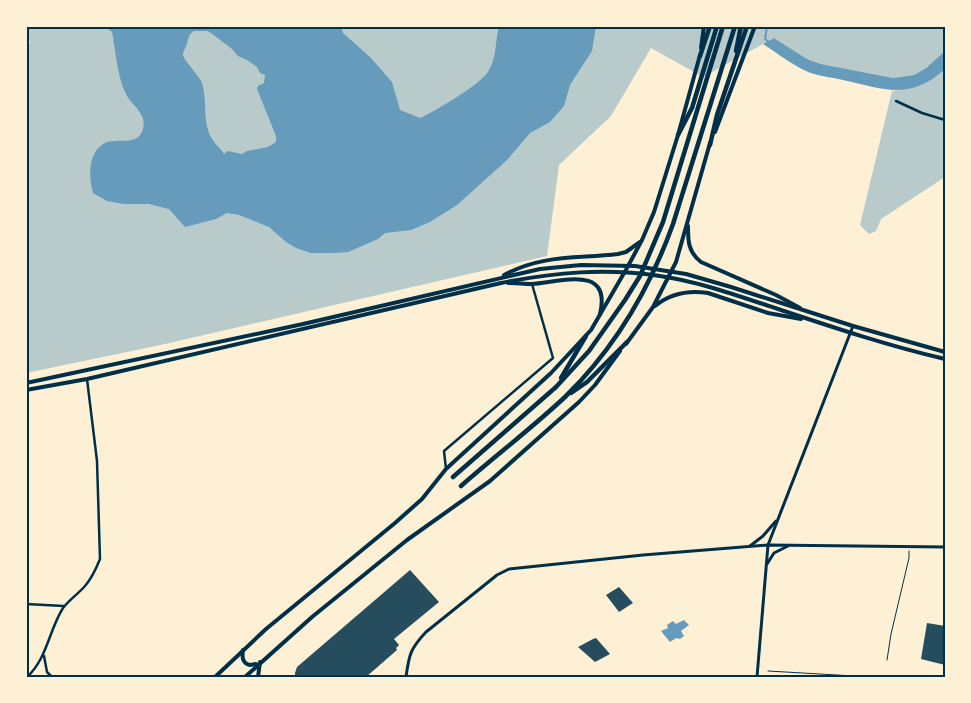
<svg xmlns="http://www.w3.org/2000/svg" width="971" height="703" font-family="Commissioner,sans-serif">
	<rect width="100%" height="100%" fill="#fdf0d5"/>
	<g fill="#b9caca">
		<path d="M26 26H945V51L926 68 914 75 893 78 821 64 807 59 774 38 703 77 651 48 611 116 559 165 547 256 165 344 26 373V45L30 43Z"/>
		<path d="M945 69V177L881 219 876 231 869 234 860 225 892 91C912 89 930 83 945 69Z"/>
	</g>
	<g fill="#669bbc" fill-rule="evenodd">
		<path d="M105 26H341L343 33 370 57 392 82 400 110 420 118C436 111 479 85 488 72 497 58 495 41 499 26H596L592 51 570 85 564 106 550 122 530 133 507 160 457 205 430 222 411 230 385 233 378 239 348 252 334 253H311L296 248 286 242 269 227 239 215 227 213 216 219 185 227 169 209 149 204H124L107 201 93 193C89 178 87 155 103 144 116 136 138 148 143 129 147 114 133 106 127 96 117 78 116 52 112 32ZM194 31H207L211 33 232 49 238 56 247 60 257 67 260 73 265 75 264 83 258 86 257 89 276 136V142L268 147 247 151 242 154 228 151 224 154C220 147 213 143 209 133 203 117 207 99 202 83 200 77 183 59 183 55 183 51 186 47 187 44 189 37 188 35 194 31Z"/>
		<path d="M774 38 807 59 821 64 893 78 914 75 926 68 945 51V69C910 101 884 89 843 80 831 77 816 76 806 71 791 64 777 53 763 44Z"/>
		<path d="M684 620 689 625 681 631 684 636 680 639 676 638 670 642 661 631 668 628 667 625 673 621 676 624Z"/>
	</g>
	<g fill="none" stroke-linecap="round" stroke-linejoin="round">
		<path stroke="#669bbc" stroke-width="2" d="M767 26 765 39 769 42"/>
	</g>
	<g fill="#264d5e">
		<path d="M410 570 439 602 394 639 399 645 396 648 397 650 366 677H295V673L297 667Z"/>
		<path d="M619 587 633 603 619 612 606 595Z"/>
		<path d="M927 623 945 626V665L921 659Z"/>
		<path d="M596 638 610 654 595 662 578 647 593 639Z"/>
	</g>
	<g fill="none" stroke-linecap="round" stroke-linejoin="round">
		<g stroke="#003049" stroke-width="1">
			<path d="M887 660 891 634 909 558V551"/>
			<path d="M768 671 854 676H869"/>
		</g>
		<g stroke="#003049" stroke-width="2.5">
			<path d="M896 101 922 113 945 120"/>
			<path d="M446 469 444 451 553 358 532 284"/>
			<path d="M26 604 64 606"/>
			<path d="M44 656 47 672 52 677"/>
			<path d="M27 677C47 659 49 630 63 608 69 600 78 594 85 586 92 578 96 569 100 559L97 461 87 379"/>
		</g>
		<g stroke="#003049" stroke-width="3">
			<path d="M750 546 763 536 776 521"/>
			<path d="M767 564 774 553 788 546"/>
			<path d="M406 677C409 655 410 649 426 632L497 575 509 569 643 555 768 545 945 547"/>
			<path d="M757 677 768 545 853 326"/>
		</g>
		<g stroke="#003049" stroke-width="4">
			<path d="M701 48 704 26"/>
			<path d="M715 132 755 26"/>
			<path d="M688 226C688 241 688 252 701 262L776 295 800 308"/>
			<path d="M504 275C544 254 576 259 618 254L626 252 640 242"/>
			<path d="M508 283C516 283 524 284 532 284 560 282 612 264 600 314"/>
			<path d="M655 306C671 293 688 290 708 293L768 313 801 319"/>
			<path d="M626 344 653 307 676 262 710 143"/>
			<path d="M26 383 303 324 540 269 581 265 635 266 686 274 731 287 853 326 945 352"/>
			<path d="M26 390 87 379 501 283C556 272 605 268 660 276 701 282 741 297 781 310 835 328 889 346 945 359"/>
			<path d="M243 650C242 657 242 663 250 665L256 664"/>
			<path d="M215 677 266 629 395 523 422 499 446 469 551 373 591 330 627 268 642 240 654 212 678 135 700 55"/>
			<path d="M245 677 312 617 407 540 490 481 579 402 595 385 620 351"/>
			<path d="M258 677 260 662"/>
		</g>
		<g stroke="#003049" stroke-width="4.5">
			<path d="M736 51 741 26"/>
			<path d="M700 56 710 26"/>
			<path d="M678 135 692 108 717 26"/>
			<path d="M710 145 717 115 747 26"/>
			<path d="M561 378 586 336"/>
			<path d="M571 393 587 382 627 342"/>
			<path d="M453 477 556 387 589 351 625 300 640 276 663 222 723 26"/>
			<path d="M461 486C495 456 532 428 565 397 614 349 650 288 673 224L735 26"/>
		</g>
	</g>
	<rect width="971" height="703" fill="none" stroke="#fdf0d5" stroke-width="55"/>
	<rect x="28" y="28" width="916" height="648" fill="none" stroke="#003049" stroke-width="2"/>
</svg>
